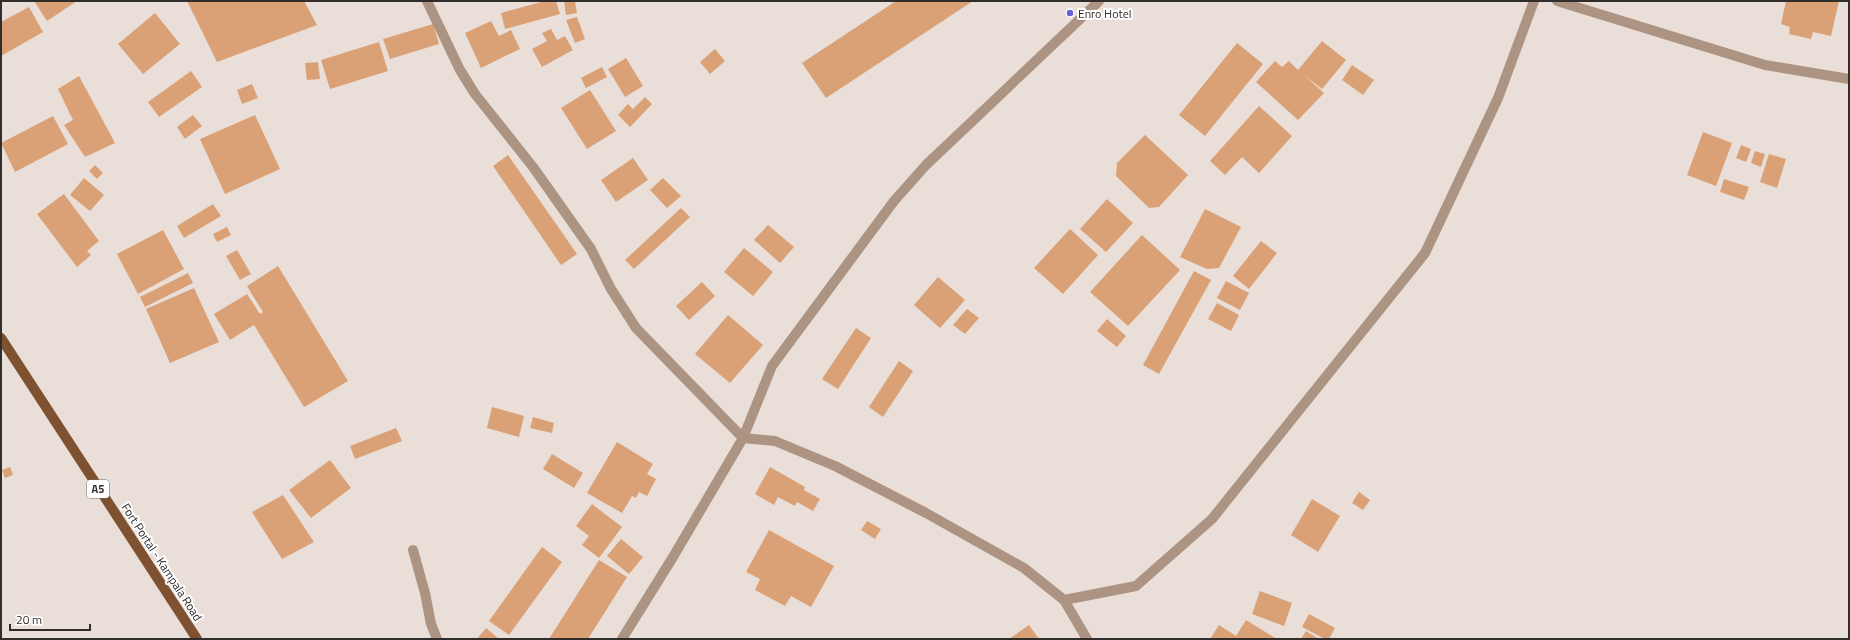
<svg xmlns="http://www.w3.org/2000/svg" width="1850" height="640" font-family="'Titillium Web',sans-serif">
	<rect width="100%" height="100%" fill="#e9dfd8"/>
	<g fill="#dba176">
		<path d="M34 1H77L47 21Z"/>
		<path d="M187 1H304L317 25 217 62Z"/>
		<path d="M545 1H556L560 14 505 29 501 13Z"/>
		<path d="M564 1H575L577 13 566 15Z"/>
		<path d="M896 1H973L826 98 802 63Z"/>
		<path d="M1786 1H1839L1831 36 1813 32 1811 39 1789 34 1790 27 1781 24Z"/>
		<path d="M29 7 43 32 1 56V22Z"/>
		<path d="M155 13 180 44 143 74 118 44Z"/>
		<path d="M577 17 585 39 575 43 566 20Z"/>
		<path d="M491 21 499 36 511 30 520 49 481 68 465 33Z"/>
		<path d="M433 24 439 44 390 59 383 39Z"/>
		<path d="M551 29 557 40 565 36 573 50 542 67 532 49 547 41 542 33Z"/>
		<path d="M1322 41 1346 60 1322 89 1304 75 1324 93 1298 120 1256 82 1275 61 1282 67 1289 61 1298 70Z"/>
		<path d="M379 42 388 71 330 89 321 60Z"/>
		<path d="M1237 43 1263 64 1205 136 1179 115Z"/>
		<path d="M715 49 725 61 710 74 700 62Z"/>
		<path d="M626 58 643 86 625 97 608 69Z"/>
		<path d="M318 62 320 79 307 80 305 63Z"/>
		<path d="M1352 65 1374 80 1363 95 1342 80Z"/>
		<path d="M602 67 607 77 586 88 581 78Z"/>
		<path d="M191 71 202 87 159 117 148 102Z"/>
		<path d="M79 76 115 143 85 157 64 125 73 120 58 89Z"/>
		<path d="M252 84 258 98 242 104 237 90Z"/>
		<path d="M590 90 616 131 587 149 561 108Z"/>
		<path d="M645 97 652 104 630 127 618 115 628 104 633 109Z"/>
		<path d="M1259 106 1292 136 1259 173 1242 157 1225 175 1210 161Z"/>
		<path d="M193 115 202 126 185 139 177 127Z"/>
		<path d="M255 115 280 169 225 194 200 139Z"/>
		<path d="M53 116 68 144 15 172 1 143Z"/>
		<path d="M1703 132 1732 143 1716 186 1687 175Z"/>
		<path d="M1145 135 1188 175 1159 207 1149 208 1116 176 1117 163Z"/>
		<path d="M1741 145 1751 149 1746 162 1736 158Z"/>
		<path d="M1755 151 1765 154 1761 167 1751 163Z"/>
		<path d="M1769 154 1786 159 1777 188 1760 182Z"/>
		<path d="M508 155 577 254 561 265 493 166Z"/>
		<path d="M633 158 648 180 616 202 601 180Z"/>
		<path d="M95 165 103 173 97 179 89 171Z"/>
		<path d="M84 178 104 195 90 211 70 195Z"/>
		<path d="M663 178 681 196 667 208 650 190Z"/>
		<path d="M1724 179 1749 187 1744 200 1720 192Z"/>
		<path d="M64 194 99 241 87 251 91 255 77 267 37 214Z"/>
		<path d="M1107 199 1133 223 1106 252 1080 229Z"/>
		<path d="M213 204 221 216 184 238 177 226Z"/>
		<path d="M681 208 690 217 634 269 625 260Z"/>
		<path d="M1205 209 1241 227 1219 268 1207 269 1180 257Z"/>
		<path d="M768 225 794 247 780 263 754 240Z"/>
		<path d="M227 227 231 235 217 242 213 234Z"/>
		<path d="M1070 229 1098 255 1063 294 1034 268Z"/>
		<path d="M163 230 184 269 138 294 117 254Z"/>
		<path d="M1142 235 1180 270 1128 326 1090 292Z"/>
		<path d="M1261 241 1277 253 1249 289 1233 276Z"/>
		<path d="M744 248 773 272 753 296 724 272Z"/>
		<path d="M237 250 251 274 240 280 226 256Z"/>
		<path d="M278 266 348 381 304 407 254 325 230 340 214 314 247 294 260 314 263 312 247 286Z"/>
		<path d="M1194 271 1211 280 1159 374 1143 365Z"/>
		<path d="M188 273 193 283 145 307 140 297Z"/>
		<path d="M938 277 965 300 940 328 914 305Z"/>
		<path d="M1226 281 1249 293 1240 310 1217 298Z"/>
		<path d="M702 282 715 296 689 320 676 306Z"/>
		<path d="M194 288 219 342 170 363 146 309Z"/>
		<path d="M1217 303 1239 315 1231 331 1208 319Z"/>
		<path d="M967 309 979 318 965 334 953 325Z"/>
		<path d="M728 315 763 345 730 383 695 354Z"/>
		<path d="M1107 319 1126 336 1117 347 1097 331Z"/>
		<path d="M856 328 871 338 838 389 822 379Z"/>
		<path d="M899 361 913 371 883 417 869 407Z"/>
		<path d="M492 407 524 416 519 437 487 428Z"/>
		<path d="M533 417 554 423 552 433 530 428Z"/>
		<path d="M396 428 402 441 355 459 350 446Z"/>
		<path d="M617 442 653 464 647 474 656 479 647 496 639 492 636 498 632 496 622 513 587 493Z"/>
		<path d="M552 454 583 473 574 488 543 469Z"/>
		<path d="M330 460 351 488 311 518 289 490Z"/>
		<path d="M10 467 13 475 5 478 2 470Z"/>
		<path d="M770 467 805 487 804 490 820 499 813 511 797 502 795 506 778 497 774 505 755 494Z"/>
		<path d="M1359 492 1370 500 1363 510 1352 503Z"/>
		<path d="M283 495 314 542 282 559 252 512Z"/>
		<path d="M1312 499 1340 516 1318 552 1291 535Z"/>
		<path d="M592 504 622 527 599 558 582 545 589 536 576 526Z"/>
		<path d="M867 521 881 529 875 539 861 530Z"/>
		<path d="M769 530 834 566 811 607 791 596 785 606 755 590 760 579 746 572Z"/>
		<path d="M621 539 643 557 629 574 607 556Z"/>
		<path d="M542 547 562 562 509 635 489 621Z"/>
		<path d="M599 560 627 577 588 639H549Z"/>
		<path d="M1260 591 1292 603 1284 626 1252 614Z"/>
		<path d="M1309 614 1335 628 1329 639H1325L1302 627Z"/>
		<path d="M1246 620 1277 639H1210L1219 625 1236 636Z"/>
		<path d="M1029 625 1039 639H1009Z"/>
		<path d="M486 628 499 639H477Z"/>
		<path d="M1306 631 1319 639H1301Z"/>
	</g>
	<g fill="none" stroke-linecap="round" stroke-linejoin="round">
		<g stroke="#ad9381" stroke-width="10">
			<path d="M427 1 460 70 475 94 533 167 591 249 611 289 636 328 743 438 673 557 622 639"/>
			<path d="M1557 1 1765 65 1849 79"/>
			<path d="M413 550 425 593 431 624 437 639"/>
			<path d="M1064 600 1136 586 1212 519 1425 253 1498 98 1534 1"/>
			<path d="M1087 639 1064 600 1024 568 926 513 835 466 775 441 743 438 772 366 894 201 926 165 1099 1"/>
		</g>
		<path stroke="#7e5230" stroke-width="10" d="M1 338 197 639"/>
	</g>
	<circle fill="#6161d9" stroke="#fff" stroke-width="1.5" cx="1070" cy="13" r="4"/>
	<g text-anchor="middle" dominant-baseline="central" stroke-width="4" stroke-linejoin="round" paint-order="stroke">
		<rect fill="#fff" stroke="#6f6c6a" stroke-width="1" x="87" y="480" width="22" height="18" rx="3"/>
		<g font-size="11" font-weight="bold" fill="#312d2a">
			<text x="98" y="489">A5</text>
		</g>
		<g font-size="12" fill="#312d2a" stroke="#fff" text-anchor="start">
			<text x="1078" y="13">Enro Hotel</text>
		</g>
		<g font-size="12" fill="#312d2a" stroke="#fff">
			<text transform="translate(162 562) rotate(57)">Fort Portal - Kampala Road</text>
		</g>
	</g>
	<rect width="1850" height="640" fill="none" stroke="#312d2a" stroke-width="4"/>
	<path d="M10 624v6h80v-6" fill="none" stroke="#312d2a" stroke-width="2"/>
	<text x="16" y="624" font-size="12" fill="#312d2a" stroke="#ffffff" stroke-width="3" paint-order="stroke">20 m</text>
</svg>
